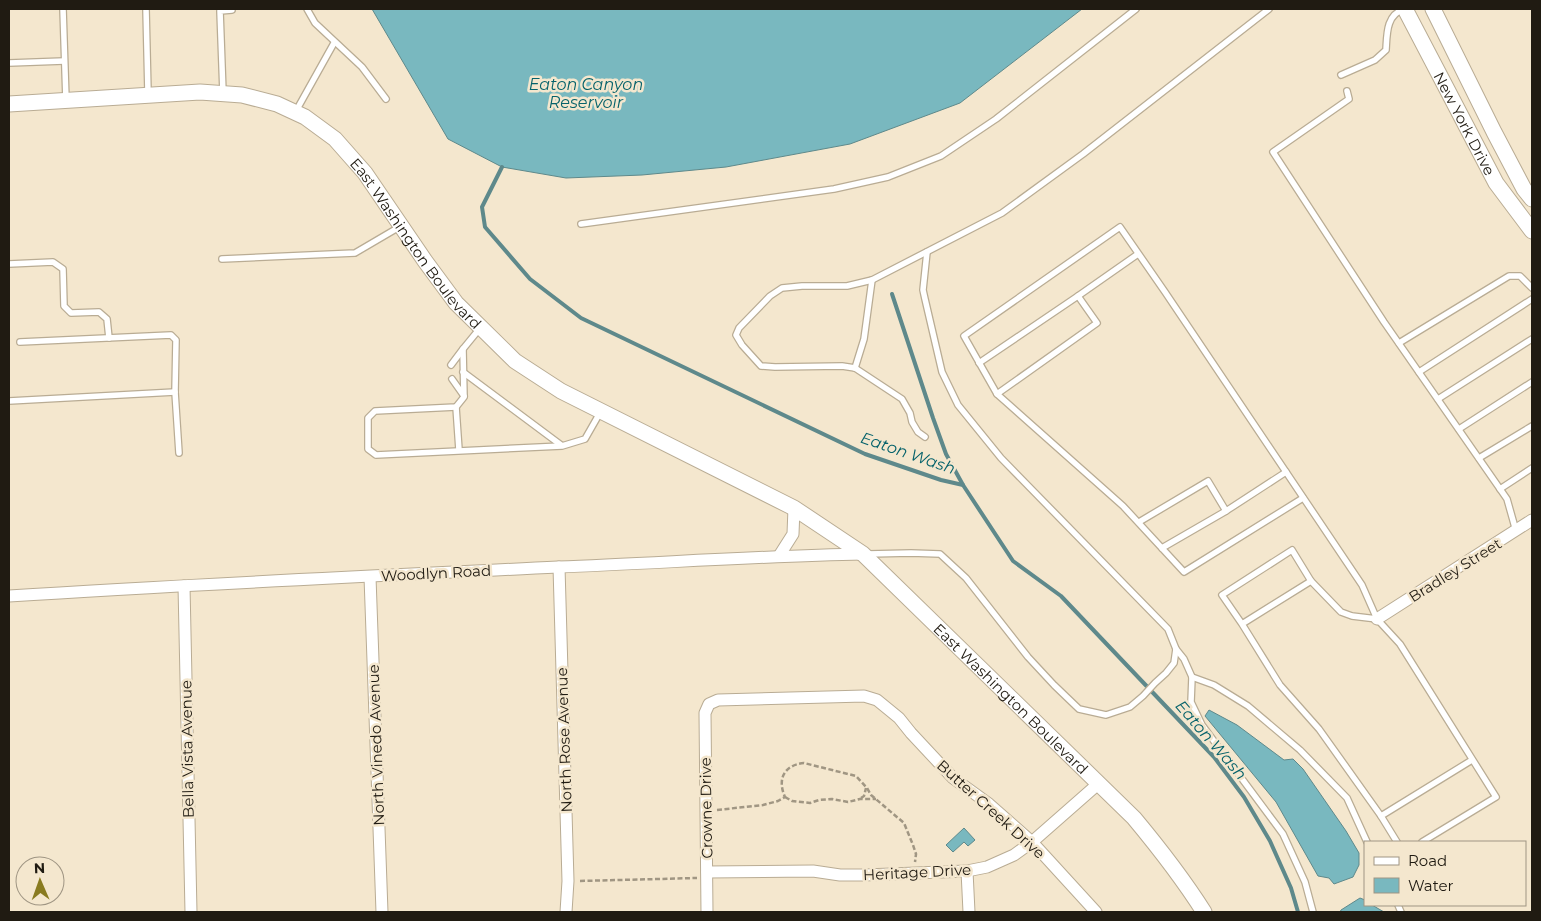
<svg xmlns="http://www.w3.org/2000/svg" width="1541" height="921" font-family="Montserrat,sans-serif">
	<rect width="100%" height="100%" fill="#f4e7ce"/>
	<g fill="#79b8bf" stroke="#5e898b">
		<path d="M372 9H1082L960 103 850 144 726 167 642 175 566 178 502 167 448 139Z"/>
		<path d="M1209 710 1237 725 1284 760 1293 759 1303 769 1346 831 1359 853V865L1353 877 1334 884 1329 878 1318 876 1276 802 1205 716Z"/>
		<path d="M964 828 975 840 968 846 964 842 953 852 946 845Z"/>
		<path d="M1360 898 1365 900V905H1372L1384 912H1340L1341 910Z"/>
	</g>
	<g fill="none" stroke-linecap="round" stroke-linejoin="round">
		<g stroke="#5e898b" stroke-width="4">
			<path d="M502 167 482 207 485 227 530 279 581 318 865 454 941 480 963 485 1013 561 1061 596 1214 757 1244 797 1270 841 1291 888 1298 912"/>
			<path d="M892 294 933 418 946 454 963 485"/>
		</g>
		<g stroke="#b9ac94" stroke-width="8">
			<g id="lane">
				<path d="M63 9 66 100"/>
				<path d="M146 9 148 93"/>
				<path d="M307 9 315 23 362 67 386 99"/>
				<path d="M9 63 64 61"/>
				<path d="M1341 75 1375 60 1386 50C1387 34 1386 15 1404 9"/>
				<path d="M1347 91 1349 99 1273 152 1384 322 1507 499 1516 531"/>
				<path d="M223 93 220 11 232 10V9"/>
				<path d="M296 111 334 43"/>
				<path d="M581 224 834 189 888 177 941 156 996 119 1136 9"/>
				<path d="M1138 254 1078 296 1097 323 997 394 964 336 1120 227 1165 292 1362 585 1377 619 1400 644 1496 797 1422 842"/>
				<path d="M222 259 355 253 401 226"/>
				<path d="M9 264 53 262 63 269 64 306 71 313 99 312 107 319 109 338"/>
				<path d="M481 327 463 349 464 397 456 407 375 411 368 418V449L376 455 562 446 585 439 601 411"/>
				<path d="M20 342 171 335 176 340 175 392 179 453"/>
				<path d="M1399 343 1509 276H1520L1532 288"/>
				<path d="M979 363 1078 296"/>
				<path d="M451 365 463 349"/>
				<path d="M855 368 864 339 872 280"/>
				<path d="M463 372 561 445"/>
				<path d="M1419 372 1532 299"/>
				<path d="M452 379 464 396"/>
				<path d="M997 394 1123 506 1184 572 1303 498"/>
				<path d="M1438 399 1532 339"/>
				<path d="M9 401 175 392"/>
				<path d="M456 407 459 450"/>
				<path d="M1459 429 1532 382"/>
				<path d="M925 437 918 432 912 422 910 413 902 399 855 368 842 366 775 367 761 366 742 345 736 335 739 328 770 296 782 288 802 286H847L872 280 1002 213 1083 154 1269 9"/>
				<path d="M1479 458 1532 426"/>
				<path d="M1500 489 1532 468"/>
				<path d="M1139 522 1208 481 1226 511 1286 472"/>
				<path d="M1162 548 1226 511"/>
				<path d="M868 554 911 553 940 554 966 578 1028 657 1054 685 1079 709 1106 715 1130 707 1143 696 1155 683 1166 673 1174 663 1176 649 1168 629 1001 458 958 405 942 372 925 299 923 290 927 252"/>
				<path d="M1311 581 1341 612 1352 616 1377 619"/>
				<path d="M1242 624 1222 595 1292 550 1311 581 1242 624 1280 685 1319 729 1381 816"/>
				<path d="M1176 649 1184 659 1192 677 1191 702 1202 725 1283 834 1305 882 1313 912"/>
				<path d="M1192 677 1214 685 1248 706 1300 750 1347 798 1367 842"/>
				<path d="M1397 842 1381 816 1472 760"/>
				<path d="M1398 905 1401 912"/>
			</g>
		</g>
		<g stroke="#b9ac94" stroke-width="13">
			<g id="street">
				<path d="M779 556 793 534 794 508"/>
				<path d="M559 567 568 881 566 912"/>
				<path d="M370 577 382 912"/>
				<path d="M184 586 191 912"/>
				<path d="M9 596C192 584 375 576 558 567 660 563 761 556 863 554"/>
				<path d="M1377 619 1532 520"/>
				<path d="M967 871 969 912"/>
				<path d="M707 872 813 871 840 875H865L967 871 987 867 1014 855 1032 842 1098 784"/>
				<path d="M707 912 705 713 709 704 718 700 864 696 877 700 899 718 911 733 953 778 989 804 1032 842 1096 912"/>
			</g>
		</g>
		<g stroke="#b9ac94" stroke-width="17">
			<g id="secondary">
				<path id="s1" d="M1405 9 1496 183 1532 231"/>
				<path d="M1433 9 1494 132 1524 189 1532 199"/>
				<path id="s2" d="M9 104 200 92 242 95 277 104 305 117 335 139 365 173 425 261 456 303 515 361 561 391 794 508 863 554 1134 818C1159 848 1183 879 1204 912"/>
			</g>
		</g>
		<g stroke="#a09683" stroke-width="2.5" stroke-dasharray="5 2.5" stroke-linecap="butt">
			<path d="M785 797 792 801 810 803 819 800 832 799 848 802 860 799H876"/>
			<path d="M861 798 864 796 866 788"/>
			<path d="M717 810 763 805 778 801 785 797C777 779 784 765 804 763L856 776 867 788 871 795 904 823 913 845 916 854 915 862"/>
			<path d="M580 881 697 878"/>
		</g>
		<use href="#lane" stroke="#fff" stroke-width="5.5"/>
		<use href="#street" stroke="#fff" stroke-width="11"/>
		<use href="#secondary" stroke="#fff" stroke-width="15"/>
	</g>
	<g text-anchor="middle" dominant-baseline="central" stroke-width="5" stroke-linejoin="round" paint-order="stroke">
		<g font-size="15" fill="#201b12" stroke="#f4e7ce">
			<text stroke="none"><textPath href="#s1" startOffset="129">New York Drive</textPath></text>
			<text stroke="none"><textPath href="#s2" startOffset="470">East Washington Boulevard</textPath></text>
			<text transform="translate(1455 570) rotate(-32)">Bradley Street</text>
			<text transform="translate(436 573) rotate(-3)">Woodlyn Road</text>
			<text stroke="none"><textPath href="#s2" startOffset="1230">East Washington Boulevard</textPath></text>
			<text transform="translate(564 740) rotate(-92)">North Rose Avenue</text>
			<text transform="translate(376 745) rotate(-92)">North Vinedo Avenue</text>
			<text transform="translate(187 749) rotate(-91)">Bella Vista Avenue</text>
			<text transform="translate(706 808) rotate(-91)">Crowne Drive</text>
			<text transform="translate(991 809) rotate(42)">Butter Creek Drive</text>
			<text transform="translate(917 872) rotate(-3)">Heritage Drive</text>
		</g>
		<g font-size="16" font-style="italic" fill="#05626b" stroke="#f4e7ce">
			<text x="586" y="84">Eaton Canyon<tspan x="586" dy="18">Reservoir</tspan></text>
			<text transform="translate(908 453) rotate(19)">Eaton Wash</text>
			<text transform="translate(1211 740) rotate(49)">Eaton Wash</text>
		</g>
	</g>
	<rect width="1541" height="921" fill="none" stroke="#201b12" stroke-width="20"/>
	<rect x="1364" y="841" width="162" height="65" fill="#f4e7ce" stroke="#9f9583"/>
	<rect x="1374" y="857" width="25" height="8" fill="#ffffff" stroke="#9f9583"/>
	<text x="1408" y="866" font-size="15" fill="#201b12">Road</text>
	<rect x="1374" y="878" width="25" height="15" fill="#79b8bf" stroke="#9f9583"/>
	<text x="1408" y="891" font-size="15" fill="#201b12">Water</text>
	<g transform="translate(40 881) rotate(358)"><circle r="24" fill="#f4e7ce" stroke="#9f9583"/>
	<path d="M0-4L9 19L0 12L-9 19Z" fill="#897b20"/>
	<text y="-8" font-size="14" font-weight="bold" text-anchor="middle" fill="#201b12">N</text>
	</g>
</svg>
